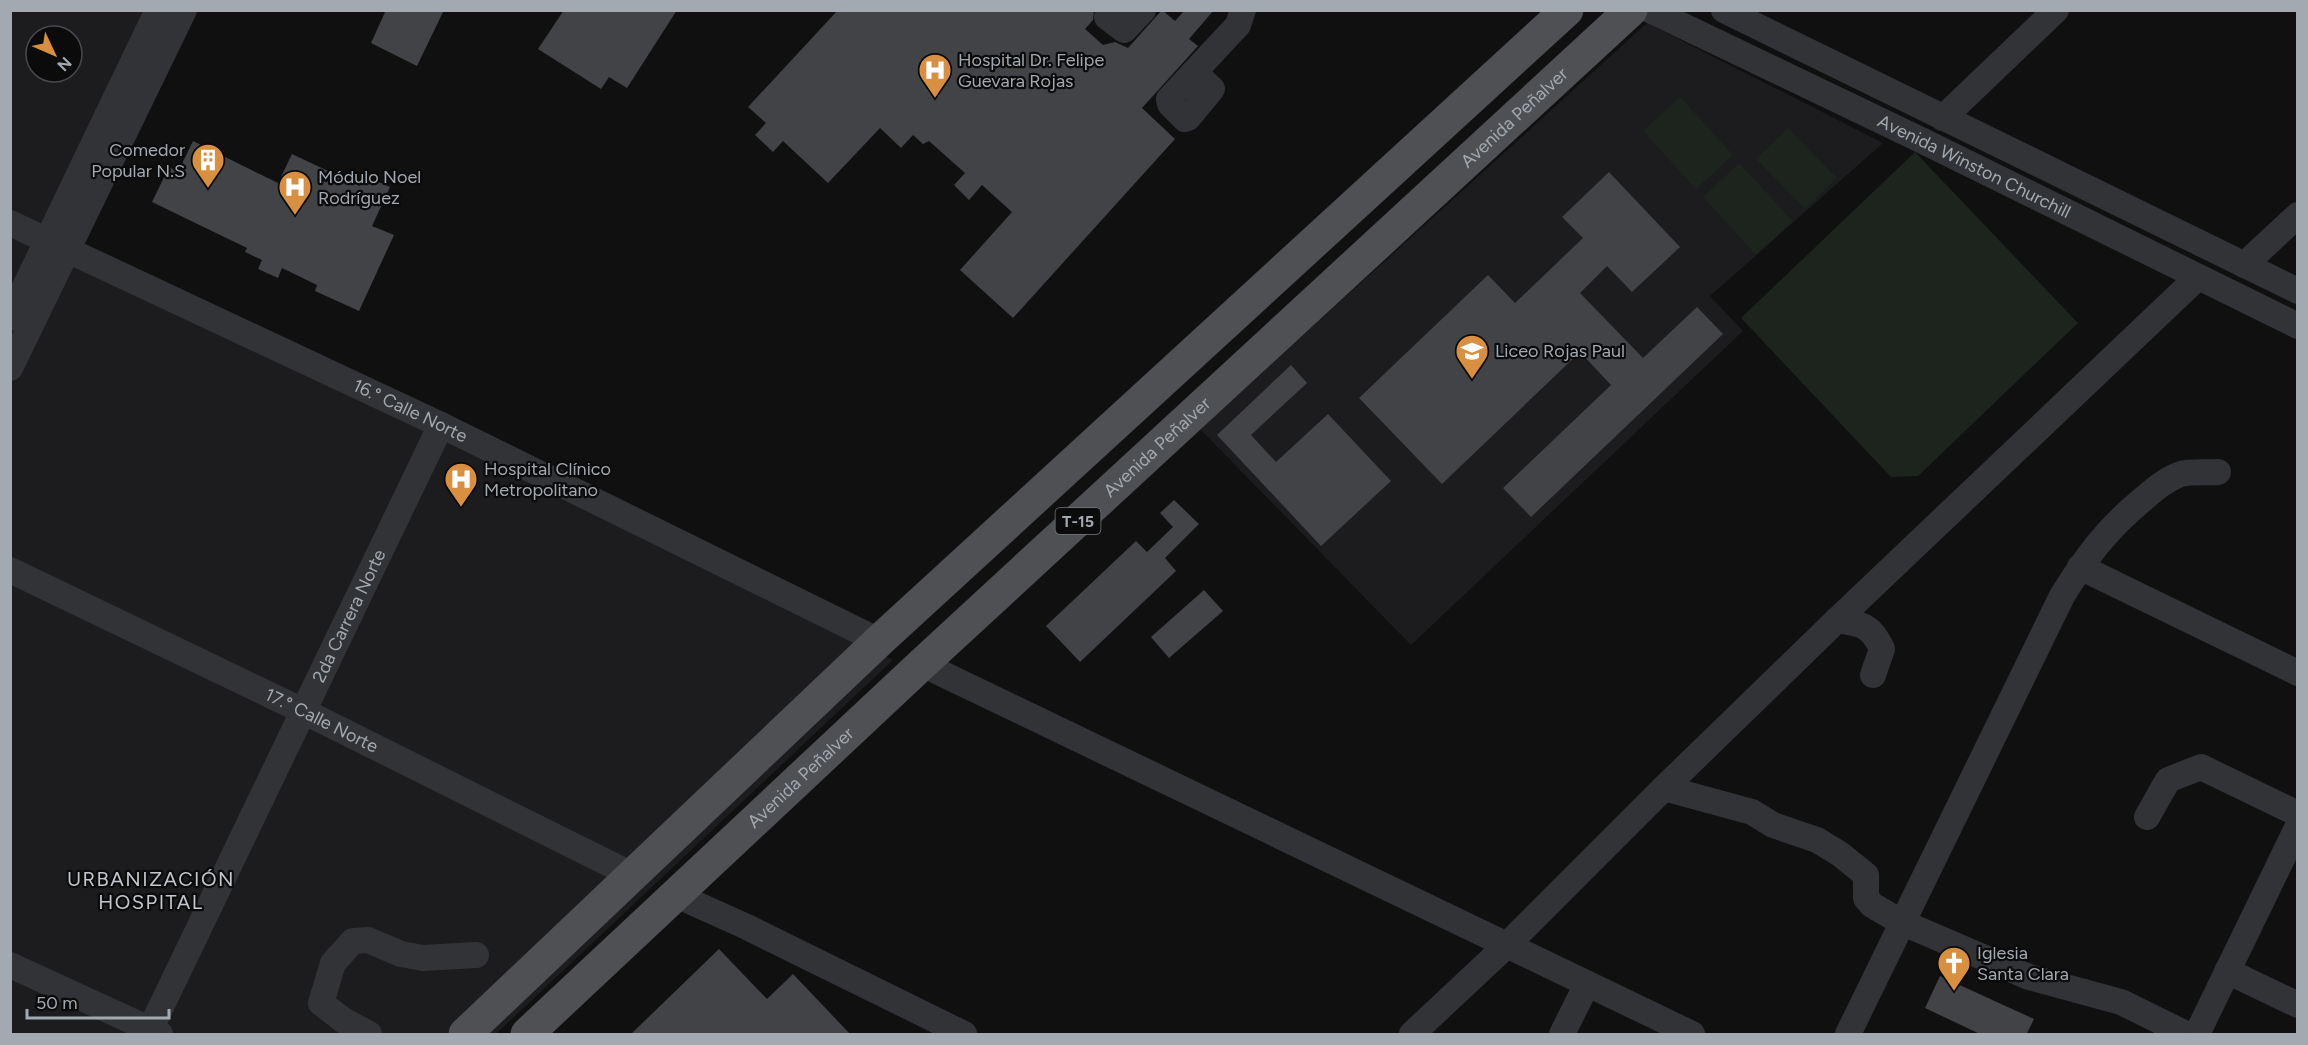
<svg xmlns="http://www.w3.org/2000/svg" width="2308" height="1045" font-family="Figtree,sans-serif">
	<rect width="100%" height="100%" fill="#101011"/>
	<g fill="#1c1c1e" fill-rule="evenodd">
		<path d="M10 11H173L56 250 893 660 496 1034H11ZM36 36H72V72H36Z"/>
		<path d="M1647 23 1883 143 1710 296 1743 331 1411 645 1200 429Z"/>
	</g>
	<g fill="#1d231d">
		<path d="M1680 97 1733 155 1696 189 1643 131Z"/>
		<path d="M1788 128 1837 178 1805 209 1756 159Z"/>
		<path d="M1915 152 2078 323 1918 476 1891 477 1741 318Z"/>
		<path d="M1739 163 1793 221 1756 255 1703 197Z"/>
	</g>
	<g fill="#424346">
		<path d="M386 10H444L417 66 371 43Z"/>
		<path d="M564 10H677L627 88 609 77 601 89 538 49Z"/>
		<path d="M838 10H1094L1093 20 1085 29 1103 45 1115 42 1128 48 1162 10 1175 21 1185 10H1214L1189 39 1198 46 1142 108 1175 139 1013 318 960 270 1012 212 982 185 969 200 954 185 965 173 929 141 923 144 913 135 901 148 880 128 828 183 783 141 773 152 755 135 766 123 748 107Z"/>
		<path d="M193 141 278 183 292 154 360 186 365 176 390 187 372 226 394 235 359 311 315 291 317 285 282 268 278 278 258 269 262 260 245 252 247 248 152 202 169 167 178 172Z"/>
		<path d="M1609 172 1680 247 1632 292 1607 266 1580 293 1643 358 1697 307 1723 334 1531 517 1503 488 1611 385 1580 352 1442 484 1359 398 1488 275 1515 303 1583 238 1562 217Z"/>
		<path d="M1291 365 1307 383 1251 435 1276 462 1328 414 1391 481 1321 546 1217 435Z"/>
		<path d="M1174 500 1199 524 1165 558 1176 571 1080 662 1046 626 1136 541 1147 552 1173 527 1160 513Z"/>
		<path d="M1204 590 1223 611 1169 658 1151 637Z"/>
		<path d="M719 949 767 999 793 974 851 1035H630Z"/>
		<path d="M1940 976 2034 1019 2026 1035H1982L1925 1008Z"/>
	</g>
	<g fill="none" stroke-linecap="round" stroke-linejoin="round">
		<g stroke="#323336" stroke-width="26">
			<path d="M1111 10 1107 17 1124 30 1143 10"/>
			<path id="s1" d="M1650 10 1923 141 2298 326"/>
			<path d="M1724 10 2298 291"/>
			<path d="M1195 73 1212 89 1188 118 1185 119 1170 104 1169 99 1238 25 1243 10"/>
			<path d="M1943 118 2056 10"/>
			<path id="s2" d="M10 223 441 425 879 641"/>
			<path d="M2244 265 2298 215"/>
			<path d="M10 318 158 10"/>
			<path d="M10 368 184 10"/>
			<path d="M2080 567 2298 673"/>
			<path id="s3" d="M10 570 303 711 632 875"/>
			<path d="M1837 620C1862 624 1871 625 1882 649L1873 675"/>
			<path d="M922 664 1692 1034"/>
			<path d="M1664 788 1752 812 1773 825 1817 840 1840 854 1866 875V898L1872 905 1901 922 2029 977 2121 1002 2186 1034"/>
			<path d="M2147 817 2168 780 2201 767 2298 814"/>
			<path d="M676 895 747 927 964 1034"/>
			<path d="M10 965 160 1034"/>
			<path d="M2227 971 2298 1005"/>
			<path id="s4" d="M148 1034 441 425"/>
			<path d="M369 1034 343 1020 321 1003 333 963 353 941 368 940 401 954 423 958 476 955"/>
			<path d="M1412 1034 1507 945 1664 788 1837 620 2198 277"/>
			<path d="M1562 1034 1587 984"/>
			<path d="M1848 1034 2062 596C2086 557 2106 530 2142 500 2154 490 2166 479 2181 474 2191 471 2207 473 2218 472"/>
			<path d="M2197 1034 2298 826"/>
		</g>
		<g stroke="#4e5054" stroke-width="33">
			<path d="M465 1034 879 641 1567 10"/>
			<path id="s5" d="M527 1034 922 664 1631 10"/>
		</g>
	</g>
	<defs>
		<g id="hospital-pin" transform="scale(1.725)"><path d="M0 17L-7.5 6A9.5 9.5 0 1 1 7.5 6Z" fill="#d98f40" stroke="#0b0b0c"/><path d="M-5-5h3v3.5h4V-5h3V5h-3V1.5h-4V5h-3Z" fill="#fff"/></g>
		<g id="building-pin" transform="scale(1.725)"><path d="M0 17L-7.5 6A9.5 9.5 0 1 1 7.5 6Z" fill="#d98f40" stroke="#0b0b0c"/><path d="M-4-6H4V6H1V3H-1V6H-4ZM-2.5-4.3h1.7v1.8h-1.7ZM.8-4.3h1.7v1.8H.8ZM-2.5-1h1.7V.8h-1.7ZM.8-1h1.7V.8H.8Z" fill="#fff"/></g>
		<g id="school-pin" transform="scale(1.725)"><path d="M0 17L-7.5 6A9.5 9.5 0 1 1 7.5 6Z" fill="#d98f40" stroke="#0b0b0c"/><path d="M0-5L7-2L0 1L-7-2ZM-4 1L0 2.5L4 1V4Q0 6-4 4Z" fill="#fff"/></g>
		<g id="church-pin" transform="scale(1.725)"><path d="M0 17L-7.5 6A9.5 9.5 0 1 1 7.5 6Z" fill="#d98f40" stroke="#0b0b0c"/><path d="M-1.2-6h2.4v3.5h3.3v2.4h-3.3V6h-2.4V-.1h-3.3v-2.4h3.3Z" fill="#fff"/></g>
	</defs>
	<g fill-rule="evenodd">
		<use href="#hospital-pin" x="935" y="70"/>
		<use href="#building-pin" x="208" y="160"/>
		<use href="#hospital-pin" x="295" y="187"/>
		<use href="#school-pin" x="1472" y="351"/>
		<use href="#hospital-pin" x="461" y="479"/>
		<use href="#church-pin" x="1954" y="963"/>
	</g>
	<g text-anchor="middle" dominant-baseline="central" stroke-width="4.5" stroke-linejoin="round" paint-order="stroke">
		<rect fill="#0b0b0c" stroke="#757a7f" stroke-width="1.5" x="1055.5" y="508" width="45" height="26" rx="4.5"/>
		<g font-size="16" font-weight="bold" fill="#a3a9b0">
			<text x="1078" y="521">T-15</text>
		</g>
		<g font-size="18" fill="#a3a9b0" stroke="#0b0b0c" text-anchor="start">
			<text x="958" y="60">Hospital Dr. Felipe<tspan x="958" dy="21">Guevara Rojas</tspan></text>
			<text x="185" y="150" text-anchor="end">Comedor<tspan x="185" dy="21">Popular N.S</tspan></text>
			<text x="318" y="177">Módulo Noel<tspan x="318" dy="21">Rodríguez</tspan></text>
			<text x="1495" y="351">Liceo Rojas Paul</text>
			<text x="484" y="469">Hospital Clínico<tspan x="484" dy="21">Metropolitano</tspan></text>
			<text x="1977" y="953">Iglesia<tspan x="1977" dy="21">Santa Clara</tspan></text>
		</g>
		<g font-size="18" fill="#a3a9b0" stroke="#0b0b0c">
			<text stroke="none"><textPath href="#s5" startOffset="1347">Avenida Peñalver</textPath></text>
			<text stroke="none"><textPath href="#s1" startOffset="360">Avenida Winston Churchill</textPath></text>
			<text stroke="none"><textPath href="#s2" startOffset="442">16.° Calle Norte</textPath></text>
			<text stroke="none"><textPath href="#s5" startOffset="861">Avenida Peñalver</textPath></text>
			<text stroke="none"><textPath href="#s4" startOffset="464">2da Carrera Norte</textPath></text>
			<text stroke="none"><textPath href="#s3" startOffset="346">17.° Calle Norte</textPath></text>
			<text stroke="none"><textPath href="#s5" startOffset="375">Avenida Peñalver</textPath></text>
		</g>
		<g font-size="20" letter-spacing="1.5" fill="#c3c7cd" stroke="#0b0b0c">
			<text x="151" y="879">URBANIZACIÓN<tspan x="151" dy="23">HOSPITAL</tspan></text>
		</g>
	</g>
	<rect width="2308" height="1045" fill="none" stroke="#a3a9b0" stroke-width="24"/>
	<g transform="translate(54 54) rotate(134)"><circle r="28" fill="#0b0b0c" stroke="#484a4e" stroke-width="1.5"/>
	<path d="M0-4.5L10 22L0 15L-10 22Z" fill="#d98f40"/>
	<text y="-9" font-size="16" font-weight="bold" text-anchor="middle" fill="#a3a9b0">N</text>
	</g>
	<path d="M27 1009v9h142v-9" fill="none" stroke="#a3a9b0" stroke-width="3"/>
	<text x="36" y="1009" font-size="18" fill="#a3a9b0" stroke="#0b0b0c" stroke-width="4.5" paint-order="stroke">50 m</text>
</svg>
